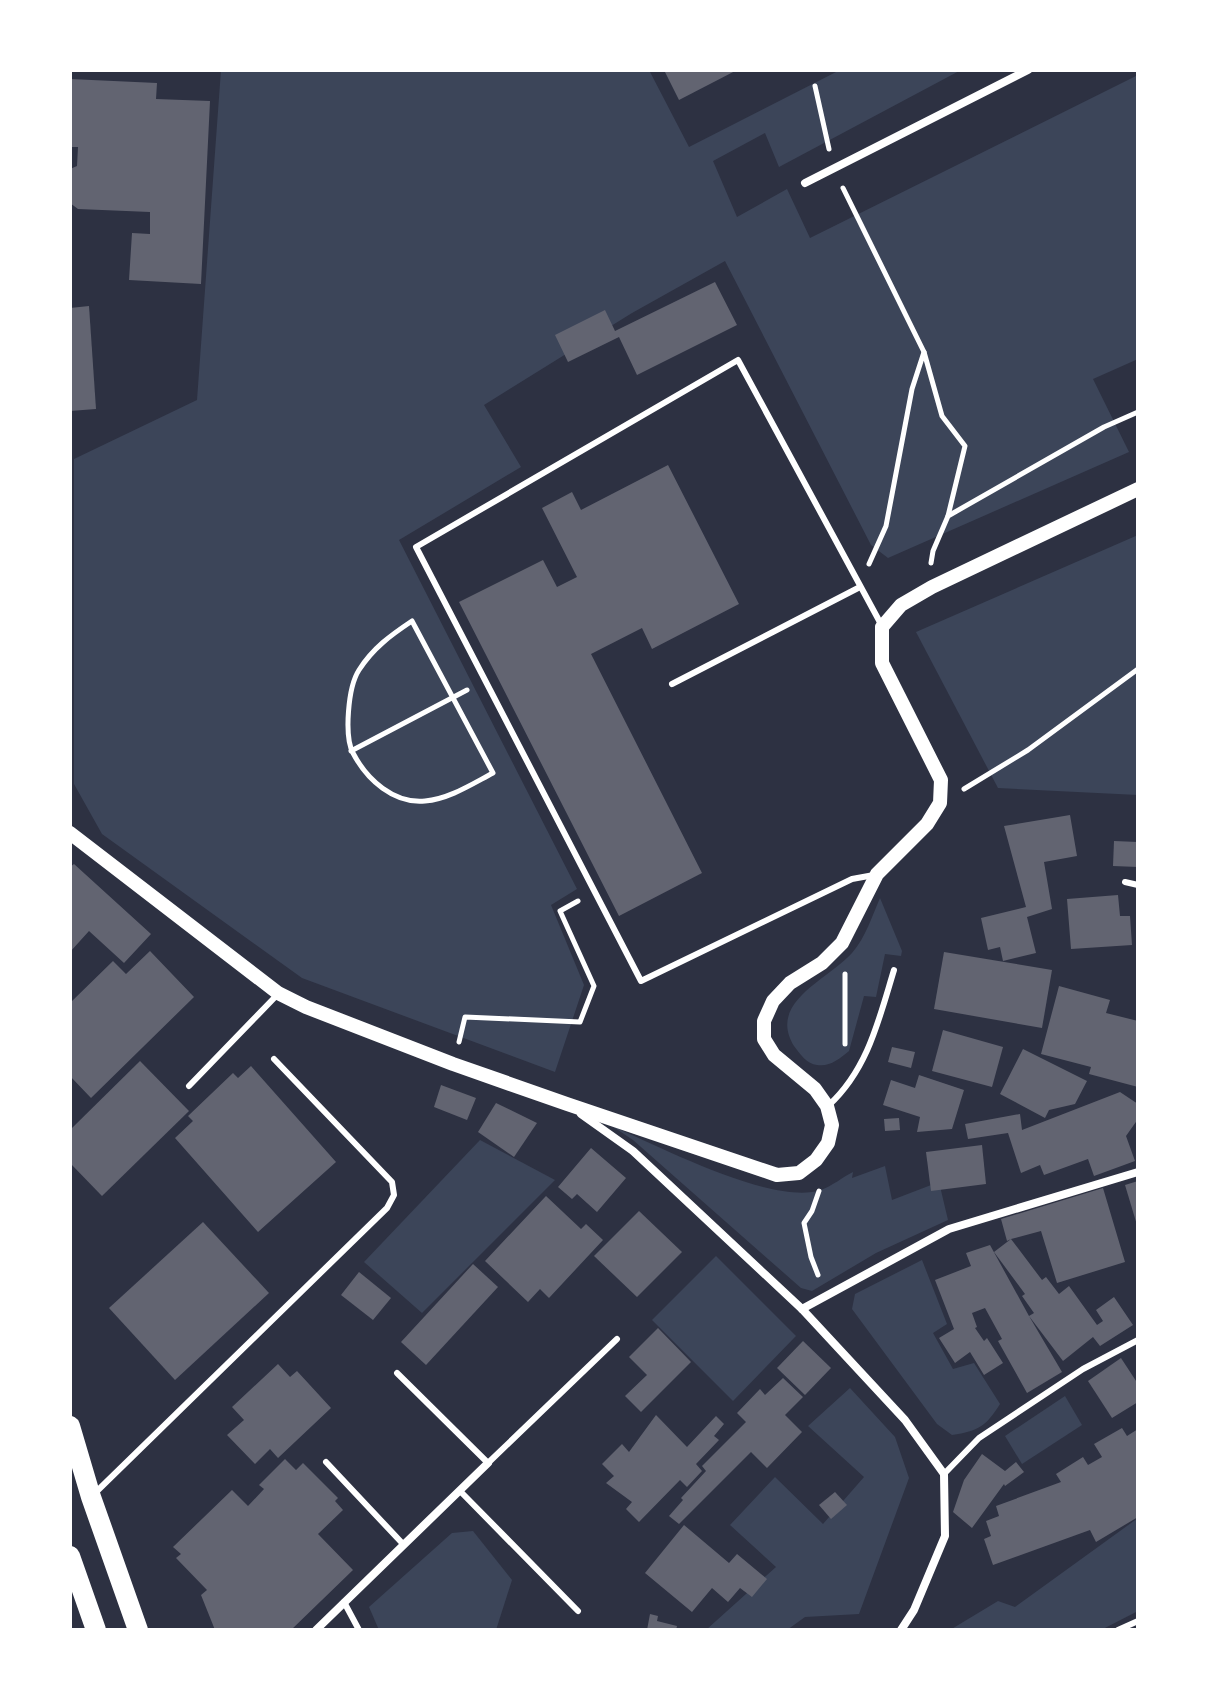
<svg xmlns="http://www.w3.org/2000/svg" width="1208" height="1700" font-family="Raleway,sans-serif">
	<rect width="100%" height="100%" fill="#2d3142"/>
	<g fill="#3c4559">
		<path d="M221 70H649L689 147 840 70H961L779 167 765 133 713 161 737 217 787 189 810 238 1138 75V359L1093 379 1129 452 888 558 871 545 725 261 632 313 484 405 521 467 399 540 577 889 551 905 584 985 555 1072 302 978 102 834 74 784V459L197 400Z"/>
		<path d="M1138 535V795L998 788 916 632Z"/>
		<path d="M880 898 902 951 901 956 885 954 876 997 864 996 849 1051C839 1059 830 1067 817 1065 807 1064 800 1054 794 1046 767 1002 828 980 852 953 866 937 872 916 880 898Z"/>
		<path d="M612 1126C659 1146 772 1206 821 1190 832 1186 843 1177 853 1172L852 1178 885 1166 892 1200 939 1182 948 1220 876 1253 812 1291 801 1288 633 1140Z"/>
		<path d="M480 1140 555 1180 422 1313 364 1262Z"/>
		<path d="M716 1256 796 1336 733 1401 652 1320Z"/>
		<path d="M922 1260 947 1324 933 1333 953 1369 974 1363 1000 1404C986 1426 979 1431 952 1435L937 1424 852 1309 855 1294Z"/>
		<path d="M850 1388 895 1437 909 1478 859 1614 805 1617 787 1630H706L776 1567 730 1525 775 1477 823 1524 864 1477 808 1426Z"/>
		<path d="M1065 1396 1082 1425 1022 1464 1005 1436Z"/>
		<path d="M1138 1518V1611L1101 1630H950L998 1601 1015 1607Z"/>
		<path d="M473 1531 512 1580 496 1630H379L369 1607 452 1533Z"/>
	</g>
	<g fill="#626471">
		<path d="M664 70H737L679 100Z"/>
		<path d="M70 79 157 83 156 99 210 101 201 284 129 280 132 233 150 234V212L78 209 70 203V169L77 166 78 147H70Z"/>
		<path d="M715 282 737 325 637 375 619 337 568 362 555 335 605 310 615 331Z"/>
		<path d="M89 306 96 409 70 411V308Z"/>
		<path d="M668 465 739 604 652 649 642 628 591 654 702 873 619 916 459 602 543 560 557 587 577 577 542 508 572 492 581 510Z"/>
		<path d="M1070 815 1077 856 1044 862 1052 909 1027 917 1036 953 1003 961 1000 947 988 950 981 918 1026 907 1004 826Z"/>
		<path d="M1114 841 1138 842V867L1113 866Z"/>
		<path d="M74 864 151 934 124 963 89 931 70 952V867Z"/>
		<path d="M1118 895 1120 916H1130L1132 945 1071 949 1067 899Z"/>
		<path d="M150 951 194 997 91 1098 70 1076V1003L113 961 126 974Z"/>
		<path d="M944 952 1052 970 1042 1028 934 1009Z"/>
		<path d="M1059 986 1110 1000 1106 1013 1138 1021V1087L1089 1074 1091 1067 1041 1054Z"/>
		<path d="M943 1030 1003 1047 992 1087 932 1071Z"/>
		<path d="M892 1047 915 1052 911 1068 888 1062Z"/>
		<path d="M1023 1049 1087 1081 1075 1104 1049 1110 1045 1118 1000 1094Z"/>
		<path d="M140 1061 189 1111 102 1196 70 1163V1130Z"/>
		<path d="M251 1066 336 1162 258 1232 175 1138 193 1121 188 1116 233 1073 238 1078Z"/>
		<path d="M919 1075 964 1090 952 1129 917 1132 920 1117 883 1105 891 1080 915 1088Z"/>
		<path d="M441 1085 476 1098 467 1120 434 1107Z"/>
		<path d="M1120 1092 1138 1104V1119L1126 1136 1135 1161 1094 1176 1088 1159 1044 1175 1040 1165 1021 1173 1008 1133 968 1139 965 1124 1020 1114 1022 1130Z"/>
		<path d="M496 1103 537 1123 514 1157 478 1132Z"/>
		<path d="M899 1118 900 1130 885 1131 884 1119Z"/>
		<path d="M982 1145 986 1184 931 1191 926 1152Z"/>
		<path d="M591 1148 626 1178 597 1212 577 1194 572 1199 558 1187Z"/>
		<path d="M1138 1181V1225H1137L1125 1185Z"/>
		<path d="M1103 1188 1125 1262 1057 1283 1041 1231 1011 1239 1042 1280 1046 1277 1059 1294 1069 1286 1097 1325 1103 1321 1096 1310 1114 1297 1133 1325 1100 1346 1093 1337 1063 1361 1029 1316 1062 1372 1027 1393 998 1341 1002 1339 985 1308 972 1313 977 1327 975 1328 984 1341 987 1338 1003 1363 984 1375 970 1352 955 1363 939 1338 954 1329 935 1280 971 1266 966 1253 990 1245 1029 1316 1034 1313 1022 1296 1025 1294 994 1252 1011 1239 1007 1241 1001 1219Z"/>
		<path d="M546 1196 581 1229 586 1224 603 1240 549 1298 540 1289 528 1302 485 1261Z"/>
		<path d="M639 1211 682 1252 637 1297 594 1256Z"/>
		<path d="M203 1222 269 1293 175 1380 109 1308Z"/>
		<path d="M473 1264 498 1287 426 1365 401 1342Z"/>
		<path d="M359 1272 391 1298 373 1320 341 1295Z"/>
		<path d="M658 1328 691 1362 641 1412 625 1396 647 1375 629 1357Z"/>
		<path d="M803 1341 831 1368 805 1395 777 1368Z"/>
		<path d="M1121 1358 1138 1384V1402L1112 1418 1088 1381Z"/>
		<path d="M278 1364 290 1377 297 1371 331 1408 278 1458 270 1449 255 1464 227 1435 244 1420 232 1407Z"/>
		<path d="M783 1378 803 1397 785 1415 802 1432 767 1468 751 1452 679 1524 669 1516 683 1500 681 1498 706 1471 702 1466 746 1422 737 1413 760 1389 765 1395Z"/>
		<path d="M656 1415 687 1447 716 1416 724 1424 714 1436 719 1440 696 1464 702 1471 687 1487 680 1480 639 1522 626 1509 632 1502 606 1483 614 1476 602 1464 622 1444 629 1452Z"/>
		<path d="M1122 1428 1127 1436 1138 1429V1517L1096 1542 1090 1530 993 1565 984 1539 991 1536 986 1521 999 1516 996 1506 1061 1482 1056 1474 1083 1457 1088 1465 1102 1457 1094 1444Z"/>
		<path d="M982 1454 1005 1471 1016 1462 1024 1472 1005 1486 1004 1484 972 1528 953 1512 964 1480Z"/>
		<path d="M285 1459 296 1470 303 1463 338 1498 335 1501 343 1510 318 1534 353 1570 291 1630H215L201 1595 207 1590 176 1558 181 1554 173 1547 232 1490 248 1506 264 1489 259 1485Z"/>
		<path d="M835 1492 847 1505 831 1519 819 1505Z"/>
		<path d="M684 1525 729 1563 737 1554 767 1579 752 1597 740 1588 728 1602 712 1588 692 1612 645 1573Z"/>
		<path d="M650 1614 658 1616 657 1621 677 1626 676 1630H647Z"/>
	</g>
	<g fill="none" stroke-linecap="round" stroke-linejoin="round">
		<g stroke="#fff" stroke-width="5">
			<path d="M815 86 829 149"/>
			<path d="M843 188 924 352"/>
			<path d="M931 563 933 551 948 516 1104 427 1138 412"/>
			<path d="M869 564 886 526 912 389 924 352 942 416 965 446 948 516"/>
			<path d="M412 621 493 773C472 784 449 799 425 801 394 804 367 780 353 753 344 736 348 687 359 670 373 648 391 635 412 621Z"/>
			<path d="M351 751 467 690"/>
			<path d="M964 789 1028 750 1138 669"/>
			<path d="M459 1042 465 1017 580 1022 594 986 560 911 578 901"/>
			<path d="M845 1044V974"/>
			<path d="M818 1275 811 1257 804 1223 812 1211 819 1191"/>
		</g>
		<g stroke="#fff" stroke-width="6">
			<path d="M672 684 860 587"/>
			<path d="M874 875 852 879 641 981 416 547 738 360 882 626"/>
			<path d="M1125 882 1138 885"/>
			<path d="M189 1086 278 994"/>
			<path d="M829 1105C868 1069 879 1019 894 970"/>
			<path d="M397 1373 488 1463 617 1339"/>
			<path d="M326 1462 403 1544"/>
			<path d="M944 1474 979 1438 1083 1369 1138 1340"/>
			<path d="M460 1491 578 1611"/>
			<path d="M94 1494 387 1208 394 1195 392 1182 274 1059"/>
			<path d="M344 1602 359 1630"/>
			<path d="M1118 1630 1138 1621"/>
		</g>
		<g stroke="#fff" stroke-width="8">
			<path d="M805 183 1028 70"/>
			<path d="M581 1114 633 1151 802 1309 905 1420 944 1474 945 1536 914 1610 901 1630"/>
			<path d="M802 1309 949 1229 1138 1172"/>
			<path d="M316 1630 488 1463"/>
		</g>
		<path stroke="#fff" stroke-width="14" d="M70 833 278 993 306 1007 453 1064 567 1104 777 1175 799 1173 816 1160 828 1143 832 1125 827 1106 815 1089 774 1055 764 1039V1021L773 1001 790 983 822 963 842 943 877 874 927 824 940 803 941 780 882 663V627L901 605 932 587 1138 489"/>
		<g stroke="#fff" stroke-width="20">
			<path d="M70 1426 91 1497 138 1630"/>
			<path d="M70 1556 96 1630"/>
		</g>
	</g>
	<rect width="1208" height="1700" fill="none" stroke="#ffffff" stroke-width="144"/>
</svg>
